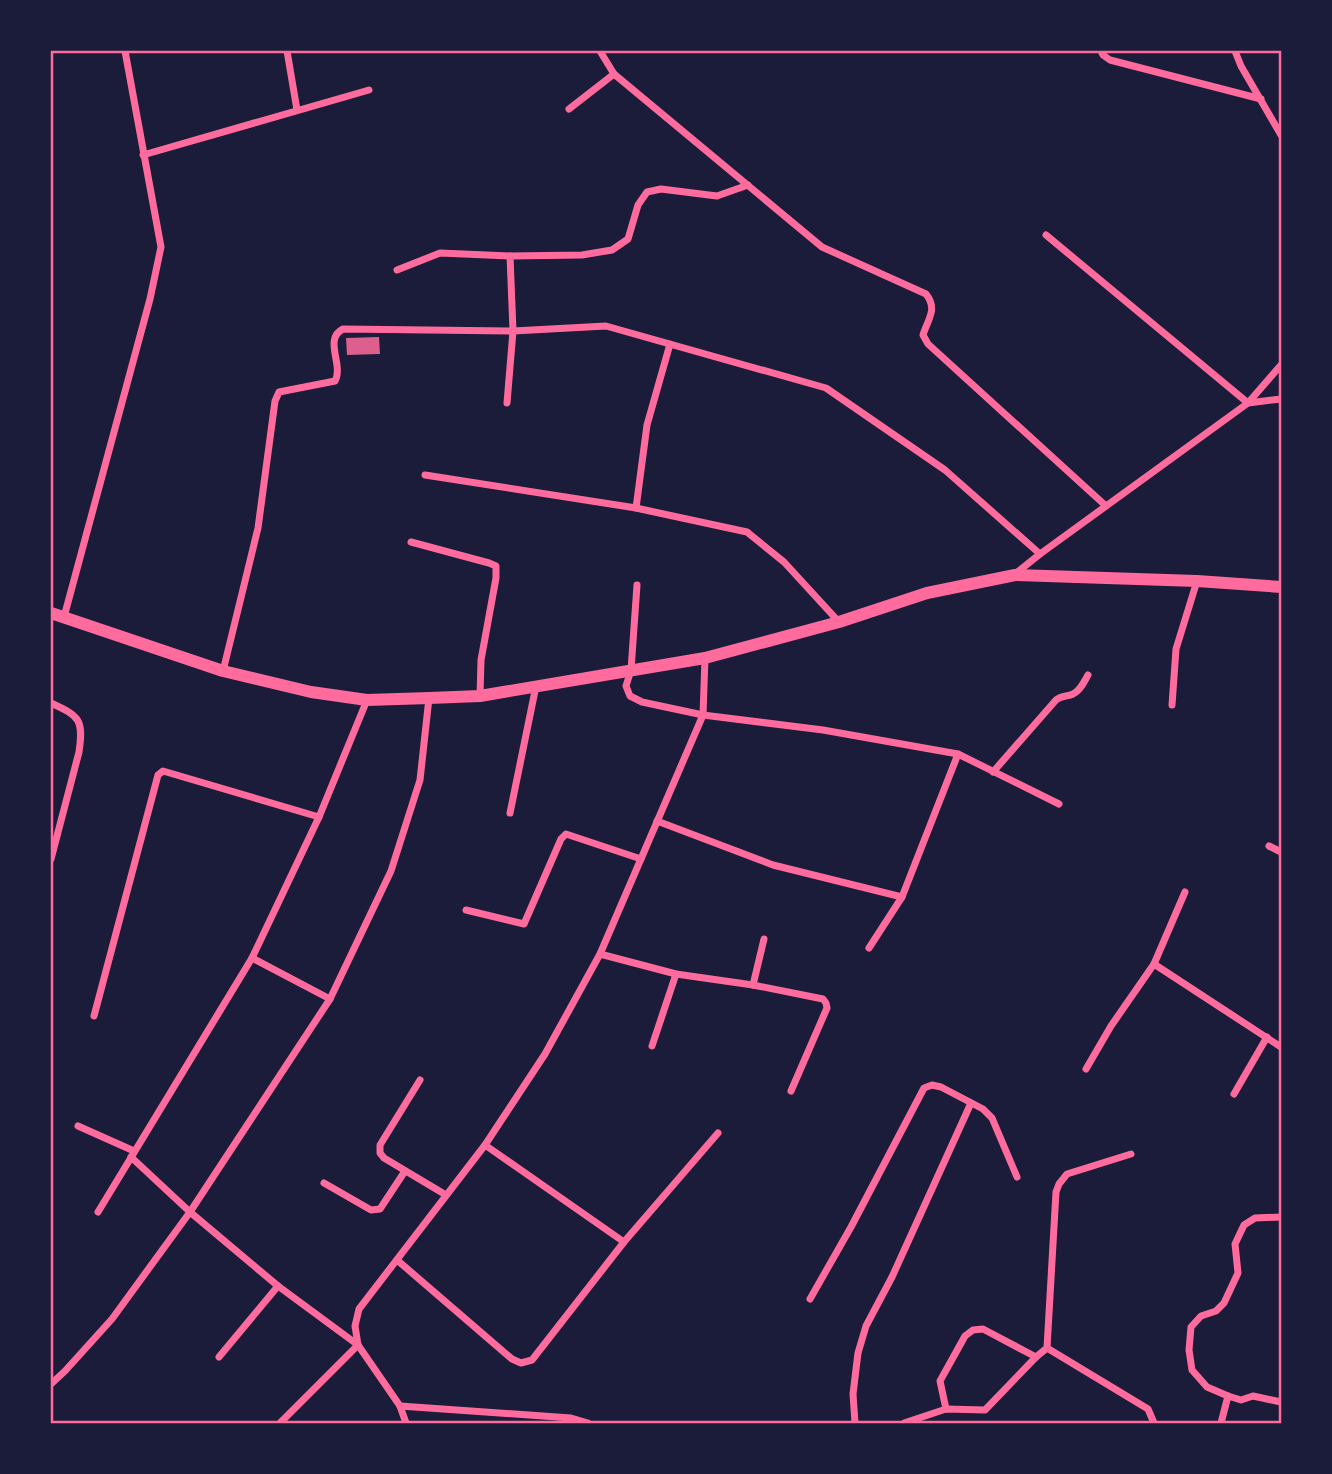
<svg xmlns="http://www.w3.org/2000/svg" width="1332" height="1474" font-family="'Noto Serif',serif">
	<rect width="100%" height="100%" fill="#1b1b3a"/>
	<path fill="#dd5f8e" d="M379 337 380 354 347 355 346 338Z"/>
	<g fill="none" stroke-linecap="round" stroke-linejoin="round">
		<g stroke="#ff6b9d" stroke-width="7">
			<path d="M287 51 297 110"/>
			<path d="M600 51 614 74 822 247 926 294C938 309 928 319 923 335L928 344 1106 506"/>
			<path d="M1101 51 1103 55 1110 60 1261 99"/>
			<path d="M1235 51 1241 66 1281 135"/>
			<path d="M569 109 614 74"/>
			<path d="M143 155 369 90"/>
			<path d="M1046 235 1248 403 1281 399"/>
			<path d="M397 270 440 253 510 256 582 255 612 250 628 239 638 205 647 192 661 189 717 196 748 185"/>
			<path d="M507 403 513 331 510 256"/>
			<path d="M425 475 636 508 747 532 784 562 839 622"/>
			<path d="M636 508 647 425 670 344"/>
			<path d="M411 542 489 563 496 566V578L481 660 480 696"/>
			<path d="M1015 574 1040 554 1248 403 1281 365"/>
			<path d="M637 585 631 670 626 686 630 696 642 702 703 715 823 730 958 754 1059 804"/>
			<path d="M64 617 150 299 161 247 125 51"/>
			<path d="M223 671 258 528 275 401 279 392 335 381C344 365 323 339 343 329L513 331 606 326 826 388 945 470 1040 554"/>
			<path d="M51 703C79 716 84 719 79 752L51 859"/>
			<path d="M1172 705 1176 649 1197 581"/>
			<path d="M993 772 1056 700C1062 695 1067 697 1073 694 1080 691 1084 682 1088 675"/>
			<path d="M510 813 536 686"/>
			<path d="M657 821 773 865 902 897"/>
			<path d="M1269 846 1281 852"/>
			<path d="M466 910 524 924 561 839 566 834 641 859"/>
			<path d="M869 948 902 897 958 754"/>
			<path d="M600 954 676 974 753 985 823 999 826 1003 827 1008 791 1091"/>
			<path d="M252 958 330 999"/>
			<path d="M1154 964 1281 1047"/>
			<path d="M753 985 764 939"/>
			<path d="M94 1016 158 775 163 771 319 817"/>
			<path d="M652 1046 676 974"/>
			<path d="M1086 1069 1111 1026 1154 964 1185 892"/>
			<path d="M420 1080 380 1145V1153L384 1158 446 1195"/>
			<path d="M1234 1094 1267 1037"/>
			<path d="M78 1126 134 1151"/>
			<path d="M485 1145 624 1242"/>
			<path d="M131 1157 190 1212 278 1286 358 1345 400 1406 406 1423"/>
			<path d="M324 1183 371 1210 380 1209 405 1171"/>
			<path d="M98 1212 252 958 319 817 367 700"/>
			<path d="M1281 1217 1255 1218 1244 1225 1235 1244 1238 1273 1224 1303 1216 1311 1201 1316 1191 1327 1189 1350 1192 1370 1207 1387 1228 1396 1241 1400 1253 1396 1281 1402"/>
			<path d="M397 1260 512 1359 521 1363 532 1360 624 1242 718 1133"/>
			<path d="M810 1299 851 1227 924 1088 932 1085 941 1087 983 1109 992 1118 1017 1177"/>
			<path d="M358 1345 355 1326 359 1309 485 1145 545 1054 600 954 703 715 705 658"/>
			<path d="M1047 1348 1148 1409 1154 1423"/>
			<path d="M219 1357 278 1286"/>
			<path d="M51 1384 65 1371 112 1319 190 1212 330 999 391 871 420 780 429 698"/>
			<path d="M400 1406 571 1418 588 1423"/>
			<path d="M946 1409 940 1381 965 1336 973 1330 983 1329 1036 1357"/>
			<path d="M280 1423 358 1345"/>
			<path d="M855 1423 853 1394 858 1353 866 1326 892 1277 971 1103"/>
			<path d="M904 1423 946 1409 985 1410 1036 1357 1047 1348 1056 1192 1059 1184 1067 1174 1131 1154"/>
			<path d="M1221 1423 1228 1396"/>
		</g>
		<path stroke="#ff6b9d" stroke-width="12" d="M51 613 223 671 311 692 367 700 429 698 480 696 705 658 839 622 927 593 1015 575 1197 581 1281 587"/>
	</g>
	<rect width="1332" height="1474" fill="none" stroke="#1b1b3a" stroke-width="105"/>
	<rect x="52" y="52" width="1228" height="1370" fill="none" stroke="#ff6b9d" stroke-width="2.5"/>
</svg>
